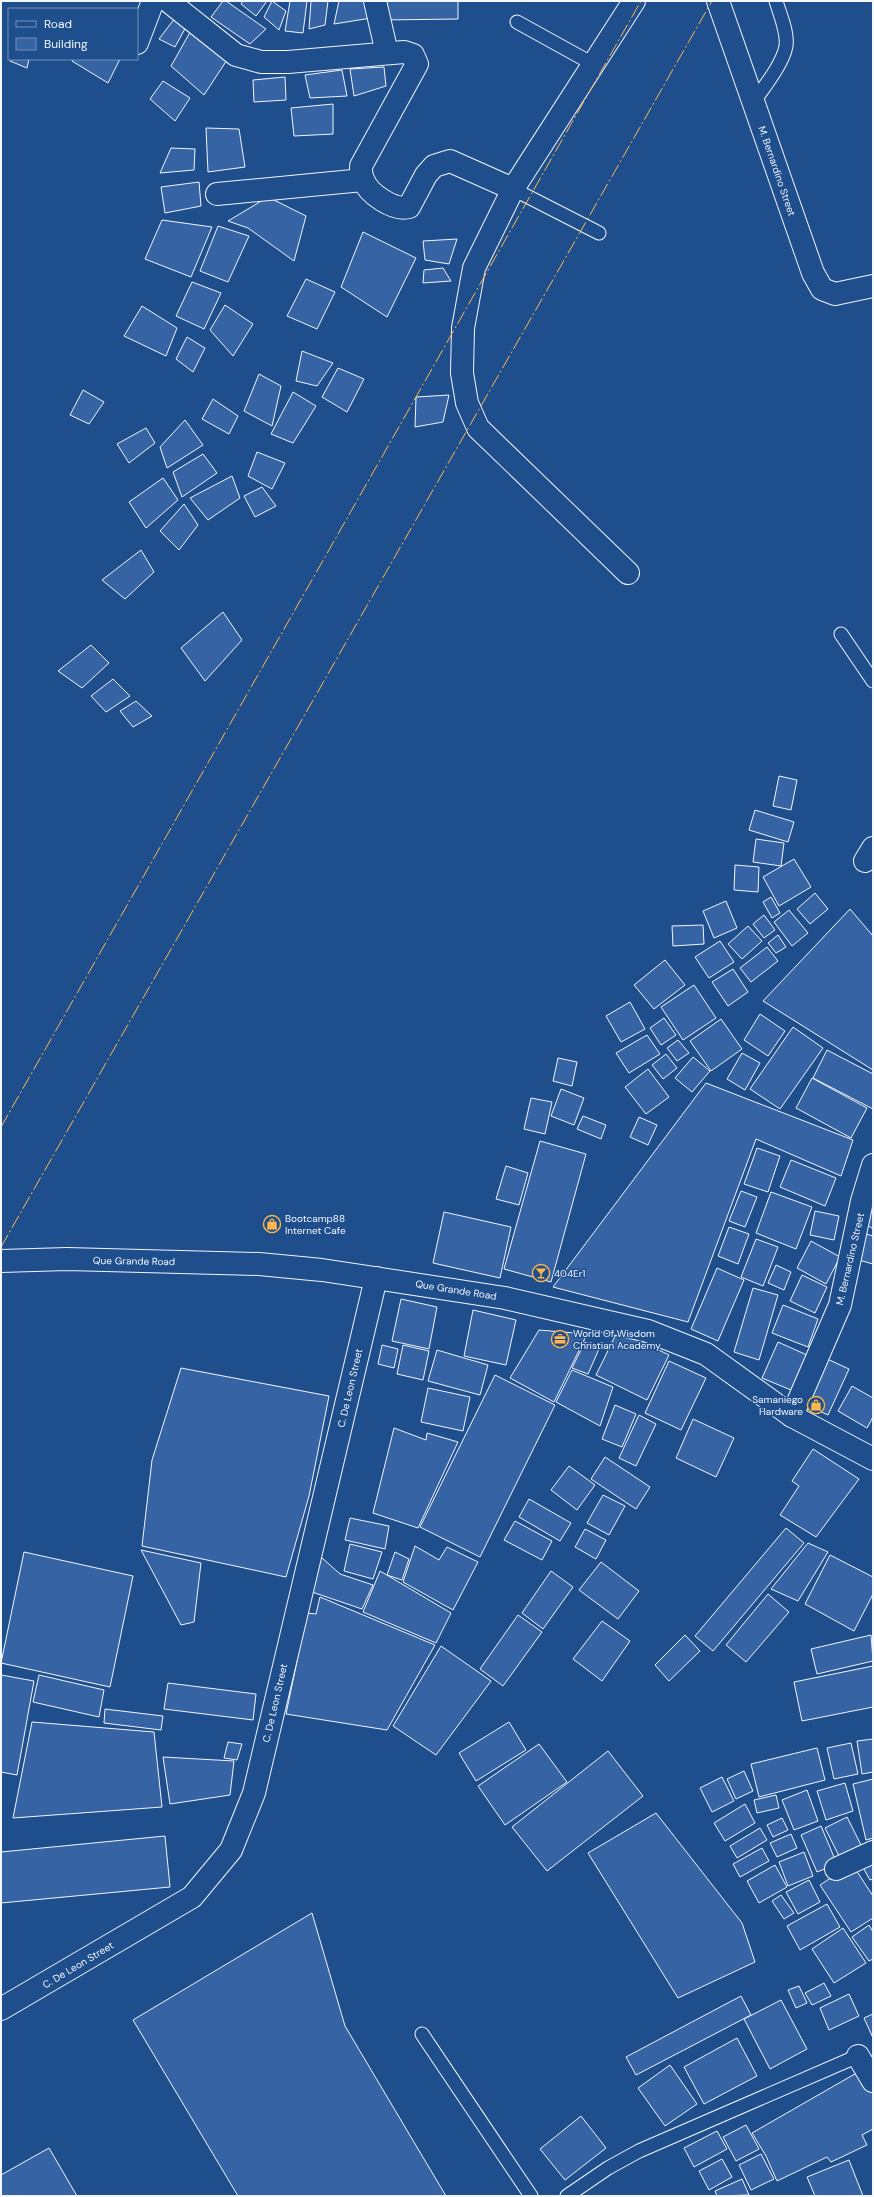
<svg xmlns="http://www.w3.org/2000/svg" width="874" height="2197" font-family="'DM Sans',sans-serif">
	<rect width="100%" height="100%" fill="#1f4e8c"/>
	<g fill="#3563a3" stroke="#f2f6ff">
		<path d="M223 1H226L266 29 250 44 211 17Z"/>
		<path d="M243 1H267L256 16 241 4Z"/>
		<path d="M272 1 286 11 279 30 264 17Z"/>
		<path d="M290 1H307L303 33 285 31Z"/>
		<path d="M311 1H328L325 25 309 29Z"/>
		<path d="M339 1H366L371 18 334 24Z"/>
		<path d="M382 1H458V19L382 20Z"/>
		<path d="M175 18 187 25 175 47 159 39Z"/>
		<path d="M193 27 229 57 204 95 171 66Z"/>
		<path d="M10 59H29L27 68 10 61Z"/>
		<path d="M73 59H120L108 83 72 61Z"/>
		<path d="M384 67 386 86 354 96 350 69Z"/>
		<path d="M342 70 347 96 310 98 305 75Z"/>
		<path d="M285 77 286 100 254 102 253 80Z"/>
		<path d="M163 81 190 98 175 121 150 99Z"/>
		<path d="M333 104V134L294 136 291 108Z"/>
		<path d="M206 128 239 129 245 167 208 172Z"/>
		<path d="M171 148 195 149 194 170 160 173Z"/>
		<path d="M199 182 201 206 165 213 161 187Z"/>
		<path d="M268 197 306 216 294 261 248 228 228 221Z"/>
		<path d="M162 220 212 227 191 277 145 259Z"/>
		<path d="M218 226 249 236 228 282 200 271Z"/>
		<path d="M363 232 416 258 387 317 341 287Z"/>
		<path d="M457 239 449 264 425 260 423 241Z"/>
		<path d="M443 268 451 281 423 283 424 270Z"/>
		<path d="M306 279 335 292 317 329 287 316Z"/>
		<path d="M192 282 221 293 204 329 176 316Z"/>
		<path d="M225 305 253 324 233 356 210 330Z"/>
		<path d="M142 306 177 328 166 356 124 336Z"/>
		<path d="M187 337 205 348 193 372 176 359Z"/>
		<path d="M302 351 333 363 317 386 296 381Z"/>
		<path d="M338 368 364 379 347 412 322 397Z"/>
		<path d="M259 374 281 386 272 426 244 411Z"/>
		<path d="M83 390 104 402 89 424 70 415Z"/>
		<path d="M293 392 316 406 293 443 271 434Z"/>
		<path d="M449 395 443 422 415 427 416 397Z"/>
		<path d="M213 399 238 416 229 434 202 419Z"/>
		<path d="M185 420 203 445 167 468 160 447Z"/>
		<path d="M146 428 155 443 129 463 117 444Z"/>
		<path d="M257 452 285 463 272 489 248 476Z"/>
		<path d="M203 454 217 473 182 497 173 472Z"/>
		<path d="M232 476 240 498 208 520 190 498Z"/>
		<path d="M163 478 178 500 146 528 129 502Z"/>
		<path d="M262 487 276 506 255 517 244 496Z"/>
		<path d="M184 504 198 525 179 550 160 531Z"/>
		<path d="M141 550 154 572 125 599 102 580Z"/>
		<path d="M223 612 242 640 205 681 181 648Z"/>
		<path d="M91 645 109 663 82 688 58 671Z"/>
		<path d="M113 679 130 696 106 712 91 696Z"/>
		<path d="M136 701 152 716 133 727 120 711Z"/>
		<path d="M779 776 797 780 791 810 773 806Z"/>
		<path d="M755 810 794 822 788 842 749 830Z"/>
		<path d="M756 839 784 843 781 866 753 862Z"/>
		<path d="M794 859 811 887 779 906 763 877Z"/>
		<path d="M735 865 759 867 758 892 734 890Z"/>
		<path d="M815 893 828 909 810 924 797 909Z"/>
		<path d="M771 897 780 913 772 918 763 902Z"/>
		<path d="M726 901 737 928 714 938 703 911Z"/>
		<path d="M850 909 873 936V1070L763 1001Z"/>
		<path d="M789 910 808 933 792 946 774 922Z"/>
		<path d="M764 915 775 930 764 938 753 924Z"/>
		<path d="M703 925 704 944 673 946 672 926Z"/>
		<path d="M748 926 762 941 742 959 728 944Z"/>
		<path d="M778 935 786 947 776 953 768 943Z"/>
		<path d="M720 941 734 962 709 978 695 957Z"/>
		<path d="M767 947 778 961 751 982 740 968Z"/>
		<path d="M665 960 685 985 654 1009 634 985Z"/>
		<path d="M733 969 748 992 728 1006 712 982Z"/>
		<path d="M694 985 716 1018 683 1040 661 1007Z"/>
		<path d="M630 1002 645 1029 621 1042 606 1016Z"/>
		<path d="M760 1014 785 1031 768 1056 744 1040Z"/>
		<path d="M664 1018 676 1035 661 1045 650 1028Z"/>
		<path d="M721 1019 742 1049 711 1071 690 1041Z"/>
		<path d="M793 1027 823 1048 780 1109 750 1089Z"/>
		<path d="M647 1035 660 1054 629 1073 616 1053Z"/>
		<path d="M678 1040 689 1053 677 1061 667 1048Z"/>
		<path d="M827 1050 873 1074V1109L813 1078Z"/>
		<path d="M742 1053 760 1063 745 1090 727 1079Z"/>
		<path d="M666 1054 677 1068 663 1079 652 1065Z"/>
		<path d="M693 1057 710 1071 692 1092 675 1078Z"/>
		<path d="M558 1058 577 1062 572 1086 553 1081Z"/>
		<path d="M648 1069 669 1097 646 1114 625 1087Z"/>
		<path d="M812 1078 867 1108 851 1138 796 1108Z"/>
		<path d="M706 1083 853 1140 841 1176 756 1139 688 1322 553 1287Z"/>
		<path d="M561 1089 584 1098 574 1125 551 1116Z"/>
		<path d="M531 1098 552 1102 545 1134 524 1129Z"/>
		<path d="M583 1116 606 1125 601 1139 577 1129Z"/>
		<path d="M639 1117 657 1125 648 1145 630 1137Z"/>
		<path d="M540 1141 586 1154 551 1282 504 1269Z"/>
		<path d="M757 1148 780 1156 768 1192 744 1184Z"/>
		<path d="M791 1160 836 1178 825 1206 780 1187Z"/>
		<path d="M506 1166 528 1173 519 1205 496 1199Z"/>
		<path d="M741 1191 757 1197 745 1227 729 1221Z"/>
		<path d="M771 1192 812 1207 796 1249 756 1233Z"/>
		<path d="M873 1199V1229L860 1220Z"/>
		<path d="M815 1211 839 1216 834 1240 810 1235Z"/>
		<path d="M444 1212 511 1227 500 1278 433 1263Z"/>
		<path d="M729 1227 749 1234 738 1264 718 1256Z"/>
		<path d="M859 1232 873 1236V1264L852 1258Z"/>
		<path d="M756 1239 778 1247 763 1286 741 1277Z"/>
		<path d="M811 1241 840 1257 826 1284 797 1268Z"/>
		<path d="M776 1265 791 1272 784 1290 768 1283Z"/>
		<path d="M717 1268 744 1280 718 1341 691 1329Z"/>
		<path d="M802 1275 827 1287 815 1313 790 1301Z"/>
		<path d="M753 1288 778 1295 759 1360 734 1352Z"/>
		<path d="M401 1299 437 1307 429 1349 392 1341Z"/>
		<path d="M783 1305 818 1319 808 1347 772 1333Z"/>
		<path d="M473 1310 516 1320 506 1365 464 1356Z"/>
		<path d="M539 1330 587 1334 554 1402 510 1378Z"/>
		<path d="M618 1330 669 1355 647 1400 596 1375Z"/>
		<path d="M585 1342 599 1349 588 1374 572 1368Z"/>
		<path d="M778 1342 807 1355 791 1390 762 1378Z"/>
		<path d="M382 1345 398 1349 394 1368 378 1364Z"/>
		<path d="M403 1345 429 1351 423 1380 397 1374Z"/>
		<path d="M437 1350 488 1365 480 1395 428 1381Z"/>
		<path d="M823 1357 849 1369 828 1415 802 1403Z"/>
		<path d="M669 1361 706 1378 681 1430 645 1413Z"/>
		<path d="M181 1368 329 1396 309 1496 286 1577 142 1546 152 1460Z"/>
		<path d="M572 1370 613 1387 600 1426 556 1402Z"/>
		<path d="M495 1375 555 1405 480 1557 420 1527Z"/>
		<path d="M852 1386 873 1398V1417L867 1428 838 1411Z"/>
		<path d="M428 1388 470 1397 463 1431 421 1422Z"/>
		<path d="M615 1405 636 1414 622 1447 602 1439Z"/>
		<path d="M639 1415 656 1424 636 1466 619 1458Z"/>
		<path d="M693 1419 734 1438 716 1477 676 1458Z"/>
		<path d="M394 1428 426 1440 427 1433 458 1442 418 1528 373 1513Z"/>
		<path d="M813 1449 859 1479 816 1537 780 1515 799 1486 792 1481Z"/>
		<path d="M605 1457 650 1487 636 1509 591 1479Z"/>
		<path d="M569 1466 595 1485 577 1510 551 1490Z"/>
		<path d="M603 1495 625 1506 609 1535 587 1523Z"/>
		<path d="M529 1499 571 1523 560 1541 519 1517Z"/>
		<path d="M350 1518 389 1526 385 1549 345 1540Z"/>
		<path d="M515 1521 552 1541 542 1560 504 1540Z"/>
		<path d="M786 1528 804 1543 713 1651 695 1636Z"/>
		<path d="M585 1529 606 1540 596 1559 575 1547Z"/>
		<path d="M808 1543 828 1552 798 1601 771 1589Z"/>
		<path d="M350 1544 382 1552 373 1579 344 1571Z"/>
		<path d="M415 1546 439 1560 447 1547 478 1562 453 1610 403 1582Z"/>
		<path d="M141 1550 201 1563 194 1622 181 1625Z"/>
		<path d="M24 1552 133 1576 110 1687 1 1663Z"/>
		<path d="M395 1552 409 1559 402 1580 387 1575Z"/>
		<path d="M830 1555 873 1577V1594L854 1631 805 1604Z"/>
		<path d="M321 1557 340 1574 373 1585 362 1609 312 1592Z"/>
		<path d="M601 1562 639 1591 618 1619 579 1590Z"/>
		<path d="M380 1571 451 1613 436 1643 363 1612Z"/>
		<path d="M551 1571 573 1587 543 1629 522 1613Z"/>
		<path d="M768 1594 789 1612 746 1662 726 1645Z"/>
		<path d="M320 1597 435 1645 387 1730 286 1714 307 1613 316 1614Z"/>
		<path d="M518 1615 542 1632 503 1686 480 1669Z"/>
		<path d="M602 1621 630 1641 602 1681 573 1659Z"/>
		<path d="M685 1635 700 1651 669 1681 655 1665Z"/>
		<path d="M871 1635 873 1661 817 1674 811 1649Z"/>
		<path d="M441 1646 491 1681 436 1755 393 1726Z"/>
		<path d="M873 1666V1707L802 1721 794 1682Z"/>
		<path d="M1 1675 34 1681 17 1775 1 1772Z"/>
		<path d="M39 1675 104 1690 99 1717 33 1702Z"/>
		<path d="M168 1683 256 1694 253 1720 164 1709Z"/>
		<path d="M105 1709 163 1716 161 1730 104 1723Z"/>
		<path d="M32 1722 154 1732 162 1807 13 1818Z"/>
		<path d="M509 1722 526 1750 476 1781 459 1753Z"/>
		<path d="M873 1739V1772L862 1774 857 1741Z"/>
		<path d="M228 1742 242 1744 237 1760 224 1758Z"/>
		<path d="M851 1743 858 1774 834 1779 827 1748Z"/>
		<path d="M539 1744 567 1782 505 1825 478 1786Z"/>
		<path d="M817 1748 825 1780 759 1797 751 1764Z"/>
		<path d="M608 1751 643 1796 547 1871 512 1827Z"/>
		<path d="M163 1757 234 1761 230 1795 170 1804Z"/>
		<path d="M744 1771 753 1791 736 1799 727 1779Z"/>
		<path d="M722 1777 734 1801 712 1812 700 1788Z"/>
		<path d="M873 1779V1838L866 1840 853 1784Z"/>
		<path d="M845 1783 853 1811 826 1820 817 1791Z"/>
		<path d="M807 1790 818 1821 794 1830 782 1800Z"/>
		<path d="M776 1795 779 1808 757 1813 754 1800Z"/>
		<path d="M745 1804 755 1823 725 1841 714 1823Z"/>
		<path d="M656 1813 742 1923 755 1962 678 1998 588 1853Z"/>
		<path d="M847 1817 864 1851 842 1862 825 1828Z"/>
		<path d="M782 1818 788 1830 773 1837 767 1825Z"/>
		<path d="M821 1826 837 1864 817 1872 801 1835Z"/>
		<path d="M760 1828 767 1840 737 1858 730 1846Z"/>
		<path d="M791 1834 797 1848 777 1857 770 1843Z"/>
		<path d="M165 1836 170 1887 1 1903V1852Z"/>
		<path d="M762 1848 769 1861 740 1877 733 1864Z"/>
		<path d="M804 1852 813 1876 788 1886 779 1862Z"/>
		<path d="M873 1857V1879L870 1880 861 1864Z"/>
		<path d="M852 1864 873 1896V1918L851 1932 820 1885Z"/>
		<path d="M775 1865 787 1887 759 1903 747 1881Z"/>
		<path d="M809 1880 820 1902 798 1914 786 1892Z"/>
		<path d="M781 1895 794 1913 784 1919 772 1901Z"/>
		<path d="M827 1904 840 1927 800 1950 787 1926Z"/>
		<path d="M312 1913 345 2026 446 2196H238L133 2020Z"/>
		<path d="M869 1925 873 1932V1959L869 1961 852 1937Z"/>
		<path d="M843 1928 866 1963 834 1983 812 1949Z"/>
		<path d="M824 1983 831 1996 812 2005 805 1993Z"/>
		<path d="M799 1986 807 2003 796 2008 788 1990Z"/>
		<path d="M849 1994 859 2016 829 2030 820 2008Z"/>
		<path d="M741 1996 751 2015 636 2075 626 2057Z"/>
		<path d="M781 2000 807 2049 770 2069 744 2019Z"/>
		<path d="M873 2014V2038L864 2018Z"/>
		<path d="M737 2038 757 2076 704 2104 684 2067Z"/>
		<path d="M670 2065 697 2104 665 2126 638 2088Z"/>
		<path d="M860 2071 873 2089V2129L862 2135 867 2145 831 2162 827 2157 777 2181 766 2156 752 2133Z"/>
		<path d="M581 2116 606 2148 565 2180 540 2149Z"/>
		<path d="M746 2125 759 2149 736 2161 723 2137Z"/>
		<path d="M717 2131 727 2149 694 2167 684 2148Z"/>
		<path d="M49 2148 77 2196H1V2175Z"/>
		<path d="M761 2154 774 2179 751 2190 739 2165Z"/>
		<path d="M722 2159 732 2177 709 2190 699 2171Z"/>
		<path d="M849 2160 863 2196H815L807 2177Z"/>
		<path d="M742 2179 749 2195 717 2196 715 2191Z"/>
	</g>
	<g fill="none" stroke-linecap="round" stroke-linejoin="round">
		<g stroke="#f2f6ff" stroke-width="15">
			<g id="lane">
				<path d="M517 22 593 64"/>
				<path d="M753 103C763 88 783 64 786 46 788 32 780 15 776 1"/>
				<path d="M513 189 599 233"/>
				<path d="M841 634 873 681"/>
				<path d="M422 2034 531 2196"/>
				<path d="M567 2196 608 2168 639 2151 858 2056"/>
			</g>
		</g>
		<g stroke="#f2f6ff" stroke-width="24">
			<g id="street">
				<path d="M168 1 236 55 261 62H288L404 52 413 55 417 64 361 166C361 170 361 175 363 179 368 194 394 211 409 207L426 175 434 166 450 161 513 189"/>
				<path d="M375 1 387 53"/>
				<path d="M718 1 813 273 822 289 835 294 873 286"/>
				<path d="M137 43 153 1"/>
				<path d="M217 194 363 180"/>
				<path d="M628 573 478 428 467 403 462 373 463 328 474 268 513 189 634 1"/>
				<path d="M865 861 873 848"/>
				<path d="M792 1416 840 1305 862 1201 873 1165"/>
				<path d="M836 1869 873 1852"/>
				<path d="M1 2009 192 1897 231 1850 254 1793 376 1278"/>
				<path d="M858 2056 873 2081"/>
			</g>
		</g>
		<g stroke="#f2f6ff" stroke-width="24">
			<path id="secondary" d="M1 1261 67 1259 259 1264 322 1270 505 1298 648 1331 706 1354 792 1416 873 1459"/>
		</g>
		<use href="#lane" stroke="#1f4e8c" stroke-width="13"/>
		<use href="#street" stroke="#1f4e8c" stroke-width="22"/>
		<use href="#secondary" stroke="#1f4e8c" stroke-width="22"/>
		<g stroke="#ffb74d" stroke-width="1" stroke-dasharray="14 3 2 3" stroke-linecap="butt">
			<path d="M1 1127 641 1"/>
			<path d="M1 1247 712 1"/>
		</g>
	</g>
	<defs>
		<g id="shop-ring" transform="scale(0.9)"><circle r="9.5" fill="#1f4e8c" stroke="#ffb74d" stroke-width="1.5"/><path d="M-5-2.5h2.3a2.7 3.5 0 0 1 5.4 0H5L5.5 6h-11ZM-1.5-2.5h3a1.5 2.3 0 0 0-3 0Z" fill="#ffb74d"/></g>
		<g id="bar-ring" transform="scale(0.9)"><circle r="9.5" fill="#1f4e8c" stroke="#ffb74d" stroke-width="1.5"/><path d="M-6-5H6L.8 .8V4.5H3.5V6h-7V4.5H-.8V.8Z" fill="#ffb74d"/></g>
		<g id="office-ring" transform="scale(0.9)"><circle r="9.5" fill="#1f4e8c" stroke="#ffb74d" stroke-width="1.5"/><path d="M-6-3h4V-5.5h4V-3h4V5H-6ZM-1-4.5V-3h2v-1.5ZM-6 0V1H6V0Z" fill="#ffb74d"/></g>
	</defs>
	<g fill-rule="evenodd">
		<use href="#shop-ring" x="272" y="1224"/>
		<use href="#bar-ring" x="541" y="1273"/>
		<use href="#office-ring" x="560" y="1339"/>
		<use href="#shop-ring" x="816" y="1405"/>
	</g>
	<g text-anchor="middle" dominant-baseline="central" stroke-width="3" stroke-linejoin="round" paint-order="stroke">
		<g font-size="10" fill="#f2f6ff" stroke="#1f4e8c">
			<text transform="translate(777 171) rotate(71)">M. Bernardino Street</text>
			<text transform="translate(850 1259) rotate(-77)">M. Bernardino Street</text>
			<text transform="translate(134 1261) rotate(1)">Que Grande Road</text>
			<text transform="translate(456 1290) rotate(9)">Que Grande Road</text>
			<text transform="translate(350 1388) rotate(-77)">C. De Leon Street</text>
			<text transform="translate(275 1703) rotate(-77)">C. De Leon Street</text>
			<text transform="translate(78 1965) rotate(-31)">C. De Leon Street</text>
		</g>
		<g font-size="10" fill="#f2f6ff" stroke="#1f4e8c" text-anchor="start">
			<text x="285" y="1218">Bootcamp88<tspan x="285" dy="12">Internet Cafe</tspan></text>
			<text x="554" y="1273">404Er1</text>
			<text x="573" y="1333">World Of Wisdom<tspan x="573" dy="12">Christian Academy</tspan></text>
			<text x="803" y="1399" text-anchor="end">Samaniego<tspan x="803" dy="12">Hardware</tspan></text>
		</g>
	</g>
	<rect width="874" height="2197" fill="none" stroke="#f2f6ff" stroke-width="4"/>
	<rect x="8" y="8" width="130" height="52" fill="#1f4e8c" stroke="#7391ba"/>
	<rect x="16" y="21" width="20" height="6" fill="#1f4e8c" stroke="#7391ba"/>
	<text x="44" y="28" font-size="12" fill="#f2f6ff">Road</text>
	<rect x="16" y="38" width="20" height="12" fill="#3563a3" stroke="#7391ba"/>
	<text x="44" y="48" font-size="12" fill="#f2f6ff">Building</text>
</svg>
